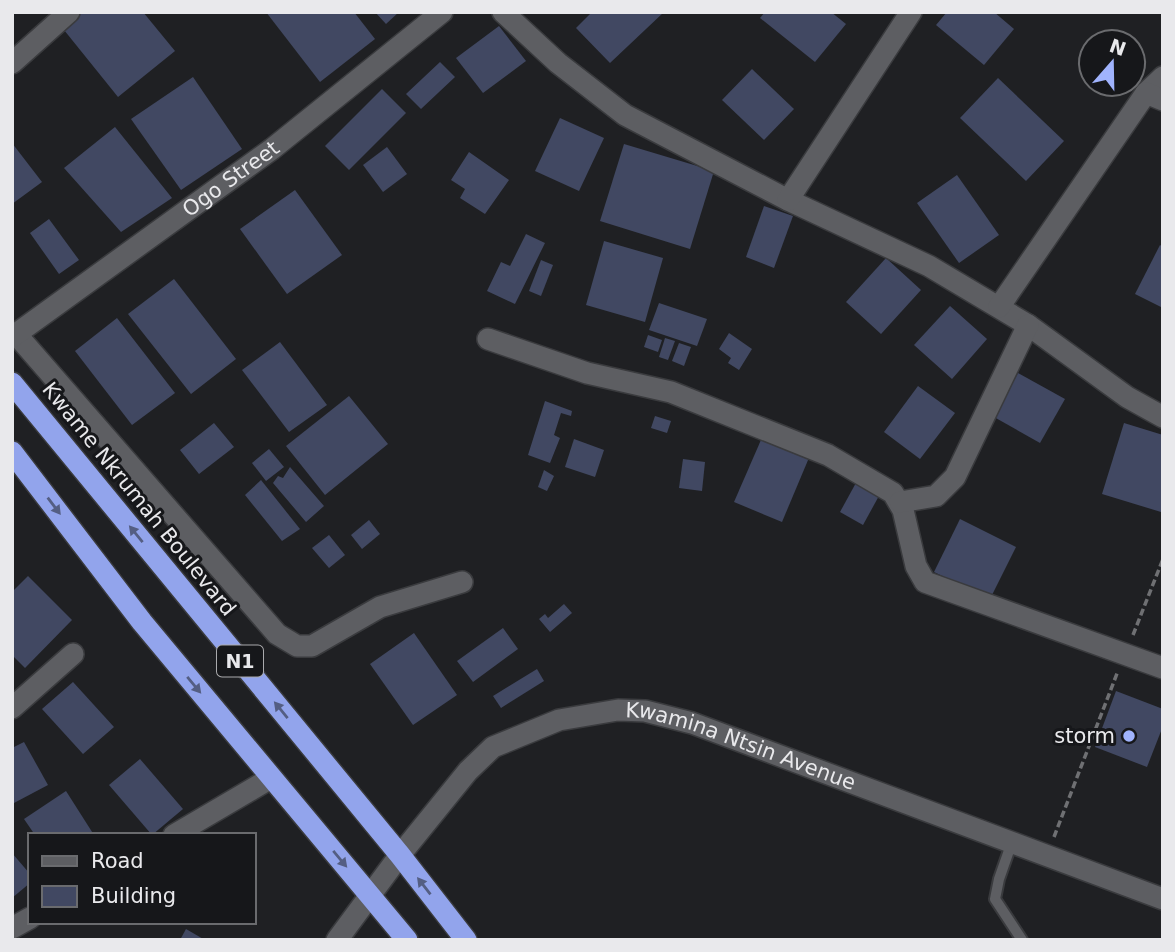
<svg xmlns="http://www.w3.org/2000/svg" width="1175" height="952" font-family="'DejaVu Sans',sans-serif">
	<rect width="100%" height="100%" fill="#1f2023"/>
	<g fill="#414862">
		<path d="M76 12H143L175 51 118 97 60 25Z"/>
		<path d="M266 12H354L375 39 320 82Z"/>
		<path d="M375 12H399L386 24Z"/>
		<path d="M592 12H664L610 63 576 28Z"/>
		<path d="M765 12H831L846 24 815 62 760 18Z"/>
		<path d="M947 12H994L1014 29 984 65 936 25Z"/>
		<path d="M499 26 526 61 483 93 456 58Z"/>
		<path d="M440 62 455 77 421 109 406 94Z"/>
		<path d="M752 69 794 109 764 140 722 100Z"/>
		<path d="M193 77 242 149 181 190 131 119Z"/>
		<path d="M998 78 1064 141 1026 181 960 118Z"/>
		<path d="M382 89 406 113 349 170 325 146Z"/>
		<path d="M560 118 604 138 579 191 535 171Z"/>
		<path d="M115 127 172 198 121 232 64 168Z"/>
		<path d="M12 143 42 182 12 204Z"/>
		<path d="M624 144 714 171 690 249 600 221Z"/>
		<path d="M387 147 407 174 383 192 363 165Z"/>
		<path d="M469 152 509 180 485 214 460 198 465 189 451 180Z"/>
		<path d="M957 175 999 235 959 263 917 203Z"/>
		<path d="M295 190 342 255 287 294 240 229Z"/>
		<path d="M764 206 793 216 774 268 746 257Z"/>
		<path d="M49 219 79 260 59 274 30 233Z"/>
		<path d="M526 234 545 243 515 304 487 291 501 262 510 266Z"/>
		<path d="M604 241 663 258 645 322 586 305Z"/>
		<path d="M1160 245 1163 247V308L1135 294Z"/>
		<path d="M886 258 921 290 881 334 846 302Z"/>
		<path d="M541 260 553 265 541 296 529 291Z"/>
		<path d="M174 279 236 359 191 394 128 314Z"/>
		<path d="M659 303 707 319 697 346 649 330Z"/>
		<path d="M950 306 987 339 952 379 914 345Z"/>
		<path d="M117 318 175 393 132 425 75 351Z"/>
		<path d="M729 333 752 349 739 370 728 363 731 358 719 349Z"/>
		<path d="M648 335 662 340 658 352 644 347Z"/>
		<path d="M665 338 675 341 668 360 659 357Z"/>
		<path d="M280 342 327 405 289 432 242 370Z"/>
		<path d="M679 343 691 347 684 366 672 361Z"/>
		<path d="M1018 373 1065 399 1040 443 994 417Z"/>
		<path d="M918 386 955 413 920 459 884 432Z"/>
		<path d="M349 396 388 444 325 495 286 446Z"/>
		<path d="M545 401 572 411 571 416 561 413 554 435 560 438 550 463 528 455Z"/>
		<path d="M655 416 671 421 667 433 651 428Z"/>
		<path d="M214 423 234 447 199 474 180 450Z"/>
		<path d="M1124 423 1163 435 1161 512 1102 494Z"/>
		<path d="M764 433 811 453 782 522 734 502Z"/>
		<path d="M574 439 604 450 595 477 565 467Z"/>
		<path d="M269 449 284 467 266 481 252 463Z"/>
		<path d="M683 459 705 462 702 491 679 488Z"/>
		<path d="M290 467 324 506 306 522 273 483 278 476 283 478Z"/>
		<path d="M544 470 554 476 547 491 538 487Z"/>
		<path d="M261 480 300 529 282 541 245 495Z"/>
		<path d="M857 481 880 494 863 525 840 512Z"/>
		<path d="M960 519 1016 547 990 599 934 572Z"/>
		<path d="M369 520 380 534 362 549 351 535Z"/>
		<path d="M329 535 345 555 329 568 312 548Z"/>
		<path d="M28 576 72 620 25 668 12 655V592Z"/>
		<path d="M564 604 572 613 550 632 539 619 545 614 548 618Z"/>
		<path d="M503 628 518 649 473 682 457 661Z"/>
		<path d="M414 633 457 695 413 725 370 664Z"/>
		<path d="M537 669 544 681 501 708 493 696Z"/>
		<path d="M73 682 114 727 83 754 42 709Z"/>
		<path d="M1116 691 1163 709V726L1147 767 1095 747Z"/>
		<path d="M24 742 48 785 14 803 12 748Z"/>
		<path d="M140 759 183 809 152 835 109 785Z"/>
		<path d="M66 791 94 835H35L24 819Z"/>
		<path d="M12 853 30 874V883L12 898Z"/>
		<path d="M186 929 205 940H180Z"/>
	</g>
	<g fill="none" stroke-linecap="round" stroke-linejoin="round">
		<g stroke="#3a3b3e" stroke-width="14">
			<path id="lane" d="M1012 842 999 879 995 899 1022 940"/>
		</g>
		<g stroke="#3a3b3e" stroke-width="24">
			<g id="street">
				<path d="M503 12 558 63 625 115 788 200 929 266 1028 325 1127 397 1163 417"/>
				<path d="M12 63 69 12"/>
				<path d="M1146 93 1163 77"/>
				<path d="M788 200 911 12"/>
				<path d="M999 307 1146 93 1163 100"/>
				<path d="M16 334 277 634 297 646H312L380 607 462 582"/>
				<path id="s1" d="M12 337 272 149 442 12"/>
				<path d="M488 339 587 373 671 392 828 455 893 493 903 510 916 566 925 582 1163 668"/>
				<path d="M900 502 936 496 955 477 1028 325"/>
				<path d="M12 708 73 654"/>
				<path d="M174 835 271 778"/>
				<path d="M12 928 30 918"/>
				<path id="s2" d="M337 940 400 855 468 771 493 747 559 720 618 710 645 711 692 723 1163 899"/>
			</g>
		</g>
		<g stroke="#3a3b3e" stroke-width="24">
			<g id="highway">
				<path d="M12 383 400 855 466 940"/>
				<path d="M12 452 142 622 407 940"/>
			</g>
		</g>
		<g stroke="#6f7073" stroke-width="3.5" stroke-dasharray="7 3.5" stroke-linecap="butt">
			<path d="M1133 635 1163 559"/>
			<path d="M1054 837 1118 671"/>
		</g>
		<use href="#lane" stroke="#5d5e62" stroke-width="10"/>
		<use href="#street" stroke="#5d5e62" stroke-width="21"/>
		<use href="#highway" stroke="#92a4ec" stroke-width="21"/>
	</g>
	<defs><path id="oneway-solid" d="M-6-.8H1V-3.2L6.5 0L1 3.2V.8H-6Z" transform="scale(1.75)"/></defs>
	<g fill="#545e83">
		<use href="#oneway-solid" transform="translate(54 506) rotate(53)"/>
		<use href="#oneway-solid" transform="translate(136 534) rotate(-129)"/>
		<use href="#oneway-solid" transform="translate(194 685) rotate(50)"/>
		<use href="#oneway-solid" transform="translate(281 710) rotate(-129)"/>
		<use href="#oneway-solid" transform="translate(340 859) rotate(50)"/>
		<use href="#oneway-solid" transform="translate(424 886) rotate(-128)"/>
	</g>
	<circle fill="#a0b3fd" stroke="#16171a" stroke-width="2.5" cx="1129" cy="736" r="7"/>
	<g text-anchor="middle" dominant-baseline="central" stroke-width="6" stroke-linejoin="round" paint-order="stroke">
		<rect fill="#16171a" stroke="#aaaaad" stroke-width="2" x="217" y="645.5" width="46" height="31" rx="5"/>
		<g font-size="19" font-weight="bold" fill="#e9e9ec">
			<text x="240" y="661">N1</text>
		</g>
		<g font-size="21" fill="#e9e9ec" stroke="#16171a">
			<text stroke="none"><textPath href="#s1" startOffset="270">Ogo Street</textPath></text>
			<text transform="translate(139 499) rotate(51)">Kwame Nkrumah Boulevard</text>
			<text stroke="none"><textPath href="#s2" startOffset="508">Kwamina Ntsin Avenue</textPath></text>
		</g>
		<g font-size="21" fill="#e9e9ec" stroke="#16171a" text-anchor="end">
			<text x="1115" y="736">storm</text>
		</g>
	</g>
	<rect width="1175" height="952" fill="none" stroke="#e9e9ec" stroke-width="28"/>
	<rect x="28" y="833" width="228" height="91" fill="#16171a" stroke="#6a6b6e" stroke-width="2"/>
	<rect x="42" y="856" width="35" height="10" fill="#5d5e62" stroke="#6a6b6e" stroke-width="2"/>
	<text x="91" y="868" font-size="21" fill="#e9e9ec">Road</text>
	<rect x="42" y="886" width="35" height="21" fill="#414862" stroke="#6a6b6e" stroke-width="2"/>
	<text x="91" y="903" font-size="21" fill="#e9e9ec">Building</text>
	<g transform="translate(1112 63) rotate(20)"><circle r="33" fill="#16171a" stroke="#6a6b6e" stroke-width="2"/>
	<path d="M0-5L12 26L0 18L-12 26Z" fill="#a0b3fd"/>
	<text y="-10" font-size="19" font-weight="bold" text-anchor="middle" fill="#e9e9ec">N</text>
	</g>
</svg>
